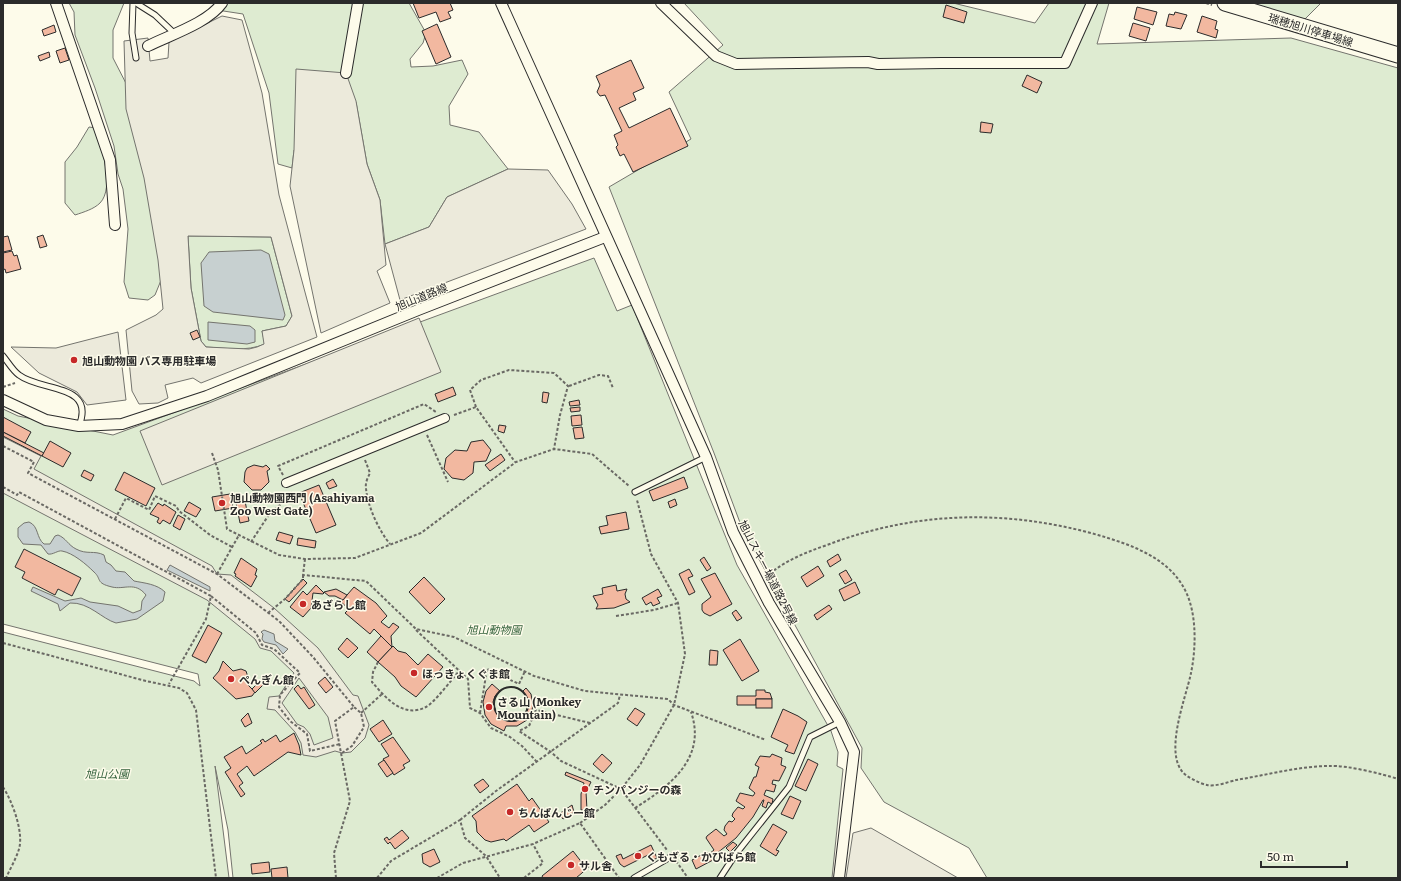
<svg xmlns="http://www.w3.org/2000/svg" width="1401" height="881" font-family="Literata,'Noto Sans JP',serif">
	<rect width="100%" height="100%" fill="#fdfbea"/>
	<g fill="#deebd1" stroke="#74746e">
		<path d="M69 3H124L113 30V58L132 95 166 268 155 295 148 300 129 298 124 282 128 229 123 189 118 174 114 146 95 88 75 35 74 12Z"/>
		<path d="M222 3H409L426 33 423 43 410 59 411 67 433 66 462 60 468 74 449 106 450 125 479 132 508 169 447 197 429 227 385 244 380 200 367 164 356 102 294 150 292 168 278 164 269 93 243 14 217 10Z"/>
		<path d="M684 3H953L1035 23 1049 3H1109L1097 44 1291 38 1398 68V878H987L969 848 884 802 861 768 862 748 742 528 714 453 609 187 691 139 669 92 723 45Z"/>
		<path d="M1225 3H1321L1299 25Z"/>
		<path d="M89 127 96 128C101 145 115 188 100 203 94 209 84 212 75 215L65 203V162L77 147Z"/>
		<path d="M188 236 271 237 292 316 286 326 262 331 265 344C246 352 226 348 206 347L201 341 191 288Z"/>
		<path d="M594 258 617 311 632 305 737 565 831 731 838 752 837 766 843 769 832 878H233L228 830 215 766 229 878H3V632L194 681 200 686 198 674 3 624V409L18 416 113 435Z"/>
	</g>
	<g fill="#eceadb" stroke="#74746e" fill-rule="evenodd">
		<path d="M222 16 242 20 262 93 279 195 317 337 201 383 193 378 165 385 168 398 158 403 139 404 132 391 126 330 156 315 163 309 158 260 144 178 126 109 124 41 148 38 150 61 168 58 169 42ZM188 236 271 237 292 316 286 326 262 331 264 344 257 347 249 349 206 347 201 341 191 288Z"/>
		<path d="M296 69 346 73 356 101 367 164 380 200 386 265 377 271 390 303 321 333 290 186 294 150Z"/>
		<path d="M508 169 548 170 572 204 586 229 400 300 385 244 429 227 447 197Z"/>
		<path d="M419 318 441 372 162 485 140 431Z"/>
		<path d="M118 332 126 400 87 405 77 392 39 373 11 347 56 348Z"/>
		<path d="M3 437 41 456 34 469 212 566 217 574 231 575 274 608 318 648 353 695 358 696 369 725 365 738 351 752 342 753 335 751 316 757 303 755 301 743 295 732 275 710 267 709 269 697 279 696 294 673 271 651 260 648 255 639 207 600 3 493ZM299 678 328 717 333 738 314 745 310 734 304 727 297 724 282 703Z"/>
		<path d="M871 828 958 878H846L853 833Z"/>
	</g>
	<g fill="#c7d0d0" stroke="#74746e">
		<path d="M261 250 269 254 285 315 283 320 213 312 204 306 201 263 209 252Z"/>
		<path d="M208 322 250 326 255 330V342L247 344 208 340Z"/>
		<path d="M29 522C39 526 36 538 44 544H50L55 536 58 535C66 538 68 545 76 549 87 555 94 550 104 555L106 562 111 565 116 571 125 572 134 581C144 583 157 584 165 592L163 601 137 619 116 623C102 619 89 602 70 603L60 611 58 604 31 591 33 587 65 601 81 598 90 602 118 606 133 613 141 610 142 601 146 595C135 581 124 590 112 587 95 583 102 579 94 572 86 564 73 553 62 551 58 550 53 555 48 554L41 545 23 544 18 537V528L24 523Z"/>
		<path d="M170 565 210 587V591L167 570Z"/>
		<path d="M264 630 274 634 275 641 288 649 283 654 276 645 264 642 262 639 263 634 261 632Z"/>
	</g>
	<g fill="#f2b8a0" stroke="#2b2b2b">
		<path d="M413 3H450L453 10 448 12 451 18 440 22 436 12 419 18Z"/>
		<path d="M946 5 967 12 964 23 943 17Z"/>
		<path d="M1137 7 1157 12 1153 25 1134 19Z"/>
		<path d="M1175 12 1187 15 1181 29 1166 26 1169 14 1174 15Z"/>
		<path d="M1202 16 1217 21 1215 29 1218 30 1216 38 1197 32Z"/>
		<path d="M1133 23 1150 28 1146 41 1129 36Z"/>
		<path d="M437 24 451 57 436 64 422 31Z"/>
		<path d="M54 25 56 32 44 36 42 30Z"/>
		<path d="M65 48 69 60 60 63 56 51Z"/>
		<path d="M49 52 50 57 40 61 38 56Z"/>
		<path d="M631 60 644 88 633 93 636 100 619 108 629 128 670 108 688 146 633 172 624 154 620 156 616 147 618 145 614 135 622 131 605 95 600 96 597 92 600 85 596 76Z"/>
		<path d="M1027 75 1042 82 1037 93 1022 86Z"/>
		<path d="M981 122 993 124 991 133 980 132Z"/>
		<path d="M43 235 47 246 40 248 37 237Z"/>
		<path d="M8 236 12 250 3 252V237Z"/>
		<path d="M12 251 14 256 17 255 21 269 6 273 5 269 3 270V253Z"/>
		<path d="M197 330 200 337 193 340 190 333Z"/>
		<path d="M453 387 456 395 438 402 435 394Z"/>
		<path d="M543 392 549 393 547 403 542 402Z"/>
		<path d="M579 400 580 405 570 406 569 402Z"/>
		<path d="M580 407V411L571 412 570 408Z"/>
		<path d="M581 415 582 425 572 426 571 416Z"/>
		<path d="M3 417 31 432 25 443 3 432Z"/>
		<path d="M499 425 506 426 504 433 498 431Z"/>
		<path d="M582 427 584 438 575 439 573 428Z"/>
		<path d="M3 432 44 453 42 456 3 436Z"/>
		<path d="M483 440 491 450 486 461 474 462 473 473 464 480 452 478 444 469 446 458 455 450 467 451 471 442Z"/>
		<path d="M50 441 71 453 63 467 42 456Z"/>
		<path d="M501 454 505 460 490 471 485 465Z"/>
		<path d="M254 465 263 467 266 465 270 469 267 471 269 482 261 490H252L244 482 245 472 247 468Z"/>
		<path d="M84 470 94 475 91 481 81 476Z"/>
		<path d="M124 472 155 488 146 506 115 490Z"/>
		<path d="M684 477 688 488 653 501 649 491Z"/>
		<path d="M333 479 337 486 329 489 326 483Z"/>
		<path d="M319 485 336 525 316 533 299 493Z"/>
		<path d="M230 494 233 508 215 511 212 497Z"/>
		<path d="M675 499 677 505 670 508 668 502Z"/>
		<path d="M245 501 249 521 240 523 236 503Z"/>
		<path d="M189 502 201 509 196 517 184 511Z"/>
		<path d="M158 503 163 506 164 504 176 512 170 524 163 520 160 524 157 522 159 518 150 514Z"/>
		<path d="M626 512 629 529 601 534 599 527 608 525 606 516Z"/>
		<path d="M178 515 185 519 180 530 173 526Z"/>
		<path d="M279 532 293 536 290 544 276 540Z"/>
		<path d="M298 538 316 541 315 548 297 545Z"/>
		<path d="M24 549 81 578 72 596 58 589 55 595 22 578 25 572 15 567Z"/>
		<path d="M838 554 841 560 830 567 827 561Z"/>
		<path d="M704 557 711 568 707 571 700 560Z"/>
		<path d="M241 558 257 569 255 575 257 576 251 587 235 576 236 574 234 573Z"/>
		<path d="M818 566 824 576 807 587 801 577Z"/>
		<path d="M689 569 693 576 688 578 695 592 689 595 679 574Z"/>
		<path d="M846 570 852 580 845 584 839 574Z"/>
		<path d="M715 573 732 604 710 616 704 613 702 610V604L711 597 701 579Z"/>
		<path d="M424 577 445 599 430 614 409 592Z"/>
		<path d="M303 579 307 583 289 602 285 599Z"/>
		<path d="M855 582 860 593 844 601 839 590Z"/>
		<path d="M316 585 324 593 323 594 313 593 311 608 303 617 290 607 303 591 307 595Z"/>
		<path d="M616 585 617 591 627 589 625 594 626 599 630 602 614 608 596 609 598 605 593 596 603 594 602 588Z"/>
		<path d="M354 587 376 603 387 616 381 622 389 628 393 623 399 627 391 636 392 647 374 629 370 634 345 613 349 609 341 602Z"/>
		<path d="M336 589 347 595 343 600 335 596H329L324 592Z"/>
		<path d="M658 589 662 596 657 598 660 603 653 606 651 602 646 605 642 598Z"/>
		<path d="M785 600 788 608 784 610 780 602Z"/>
		<path d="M829 605 832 609 817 620 814 615Z"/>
		<path d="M736 610 742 618 737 621 732 613Z"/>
		<path d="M208 625 222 633 206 663 192 656Z"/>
		<path d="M381 636 392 647 378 662 367 652Z"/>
		<path d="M347 638 358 648 348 658 338 649Z"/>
		<path d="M740 639 759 671 742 681 723 650Z"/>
		<path d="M393 646 398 651 406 653 418 665 428 654 443 667 416 697 401 686 395 677 378 662Z"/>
		<path d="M710 650 718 651 717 665H709Z"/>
		<path d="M223 661 233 671 241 669 246 671 248 677 246 683 255 692 252 696 236 699 213 678 219 671Z"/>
		<path d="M265 676 269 679 255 693 252 689Z"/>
		<path d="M325 677 333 687 326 693 318 683Z"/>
		<path d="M492 684 500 691 495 696 493 702 496 712 502 719 508 721H517L524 716 528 709V700L523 691 526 688 531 694 533 705 531 715 527 720 517 726H506L504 731 491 724 485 715 483 702 486 691Z"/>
		<path d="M298 685 301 689 304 687 315 705 309 709 294 689Z"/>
		<path d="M756 690H765V692L770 693 772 699H756V705H737V696H756Z"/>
		<rect x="756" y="699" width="16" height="9"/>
		<path d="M635 708 645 714 637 726 627 719Z"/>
		<path d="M783 709 798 716 807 722 794 754 785 751 788 745 771 737Z"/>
		<path d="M248 713 252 723 245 727 241 720Z"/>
		<path d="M383 720 392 734 379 742 370 729Z"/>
		<path d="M294 733 299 745 301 755 288 752 254 776 247 766 237 774 243 783 239 786 245 794 241 797 225 772 231 768 224 757 242 746 246 754 262 743 260 741 263 739 265 742 276 735 280 742Z"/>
		<path d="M393 737 410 761 403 765 405 768 394 775 383 759 389 756 381 744Z"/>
		<path d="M602 754 612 763 603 773 593 764Z"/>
		<path d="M772 754 782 758 781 765 786 767 779 781 773 780 772 784 776 785 774 792 766 790 764 795 773 799 772 804 768 802 766 808 762 806 764 800H763L753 817 736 838 711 858 713 860 696 869 692 860 707 852 709 854 714 850 706 838 707 836 716 829 724 836 727 834 724 830 725 826 729 821 732 822 735 819 732 816 733 813 738 807 743 809 745 807 736 801 740 793 753 796 755 793 749 788 754 777H756L759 767 755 765 760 756 770 757Z"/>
		<path d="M808 759 818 764 806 791 795 786Z"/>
		<path d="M384 760 393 773 387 777 378 764Z"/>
		<path d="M566 772 591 782 586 792 587 810H581V794L584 783 565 775Z"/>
		<path d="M483 779 489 786 480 793 474 785Z"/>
		<path d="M517 784 529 801 532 798 549 822 534 832 529 825 506 841 504 839 491 842 485 840 477 832 476 821 472 816Z"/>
		<path d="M790 796 801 801 793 819 781 814Z"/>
		<path d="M572 805 574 812 563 819 559 814Z"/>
		<path d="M773 824 787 832 776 850 779 851 776 856 760 846Z"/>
		<path d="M402 830 409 838 395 849 390 842 388 844 384 839 387 837 389 840Z"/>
		<path d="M733 842 737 845 730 852 726 848Z"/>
		<path d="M651 845 657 858 651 861 648 855 624 867 620 864 616 856 621 854 623 859Z"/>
		<path d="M434 849 440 862 430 867 423 863 422 854Z"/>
		<path d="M573 851 583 864 585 862 589 867 576 878H543L542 876Z"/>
		<path d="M269 862 270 872 252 874 251 864Z"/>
		<path d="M287 867 288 878H272L271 869Z"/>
	</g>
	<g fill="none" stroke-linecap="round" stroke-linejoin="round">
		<g stroke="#2b2b2b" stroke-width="7">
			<g id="service">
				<path d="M133 3 132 33 136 58"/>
				<path d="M136 3 155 15 174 33"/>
				<path d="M3 356C8 362 13 371 19 375 41 392 96 383 79 426"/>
				<path d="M635 492 706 457"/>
				<path d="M634 878 672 856"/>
				<path d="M720 878 735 855 789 787 810 737 840 722"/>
			</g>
		</g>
		<g stroke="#2b2b2b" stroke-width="10">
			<path id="pedestrian" d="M286 483 445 418"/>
		</g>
		<g stroke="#2b2b2b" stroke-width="12">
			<g id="minor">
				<path d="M56 3 110 160 115 225"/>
				<path d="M501 3 706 457 733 532 769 603 840 722 854 752 839 878"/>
				<path d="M661 3 716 56 736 64 868 62 878 64 942 63H1065L1092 3"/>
				<path d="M148 46C170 35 208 23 222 3"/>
				<path d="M346 73 358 3"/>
				<path d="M3 400 46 420 79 426 122 424 207 396 418 310 605 237"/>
			</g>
		</g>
		<g stroke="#2b2b2b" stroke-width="17">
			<path id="secondary" d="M1225 3 1398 55"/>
		</g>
		<g stroke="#6a6964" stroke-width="2" stroke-dasharray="3 2" stroke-linecap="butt">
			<path d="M1206 3 1212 5"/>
			<path d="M569 386 599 375 608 376 613 388"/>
			<path d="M3 387 15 383"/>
			<path d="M476 407 470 390 481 380 509 370 554 373 568 386 560 415 554 449"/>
			<path d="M454 415 476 407 515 462"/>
			<path d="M427 435 448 482"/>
			<path d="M3 446 34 462 28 473 217 574 279 621 313 657 354 707 335 721 350 801 334 853 336 878"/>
			<path d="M212 453 218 470 227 529 279 555 305 559 355 558 421 533 516 462 554 449 592 454 629 486"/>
			<path d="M365 460 370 473C368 477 365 483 366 488 367 505 379 531 390 544"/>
			<path d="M283 475 278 466 424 404 436 412"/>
			<path d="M3 487 17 495 19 492 211 596 206 619 169 684"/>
			<path d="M115 519 126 498 149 510 155 496 176 506 179 511 210 535 232 547"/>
			<path d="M251 542 270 513 292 495 291 492"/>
			<path d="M305 559 303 575 366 581 416 629 454 637 534 676 585 691 668 699 674 705 766 740"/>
			<path d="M217 574 239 535"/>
			<path d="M766 577C784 561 804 553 827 545 916 511 1006 509 1098 535 1132 545 1170 558 1186 592 1197 615 1196 649 1191 673 1186 698 1161 758 1187 776 1192 779 1201 784 1207 785 1215 787 1228 782 1236 780 1267 775 1299 766 1330 766 1346 765 1383 774 1398 779"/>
			<path d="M211 596 256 633 262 645 274 649 300 673 280 695 279 707 290 721 307 734 310 751 340 744"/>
			<path d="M268 613 285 599 303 579V575"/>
			<path d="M616 616 654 610 678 603"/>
			<path d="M416 630 468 679 470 708 480 713 491 728 510 737 522 746 537 762"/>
			<path d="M3 643 146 681 179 688 187 693 196 710 216 878"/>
			<path d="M378 662 373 672 372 682C385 697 403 719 426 707 434 703 453 678 460 670"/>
			<path d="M361 713 382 694"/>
			<path d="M480 713 487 669 519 684 525 671"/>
			<path d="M590 723 536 710 529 726 519 731 551 752 561 761 621 789 667 850"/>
			<path d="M342 753 352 746 364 727 361 713 354 707"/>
			<path d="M3 787C12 801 24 832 19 849 16 859 10 869 6 878"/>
			<path d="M635 808C670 786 707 758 691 712"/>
			<path d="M460 820 496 791 618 703 620 695"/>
			<path d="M580 823 605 805 621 789 640 765 674 705 685 654 678 603 651 554 637 500"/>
			<path d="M676 861 688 878"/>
			<path d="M377 878 391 861 460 820 465 838 486 856 500 878"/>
			<path d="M437 878 463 863 533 844 580 823 619 878"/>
			<path d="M524 878 543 863 533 844"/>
		</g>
		<use href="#service" stroke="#fdfbea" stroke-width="5"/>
		<use href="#pedestrian" stroke="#fdfbea" stroke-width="8"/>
		<use href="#minor" stroke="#fdfbea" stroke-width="10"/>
		<use href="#secondary" stroke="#fdfbea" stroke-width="15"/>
		<circle stroke="#2b2b2b" stroke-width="2" cx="511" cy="704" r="17"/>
	</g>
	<g fill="#c62828" stroke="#fdfbea" stroke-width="1.5">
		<circle cx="74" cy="360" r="4"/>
		<circle cx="222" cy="503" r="4"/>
		<circle cx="303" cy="604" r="4"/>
		<circle cx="414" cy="673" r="4"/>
		<circle cx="231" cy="679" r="4"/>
		<circle cx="489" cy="707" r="4"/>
		<circle cx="585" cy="789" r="4"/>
		<circle cx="510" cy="812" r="4"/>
		<circle cx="638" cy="856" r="4"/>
		<circle cx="571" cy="865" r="4"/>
	</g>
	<g text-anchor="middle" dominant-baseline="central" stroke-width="3" stroke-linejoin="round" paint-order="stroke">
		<g font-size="11" fill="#2b2b2b" stroke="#fdfbea">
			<text transform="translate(1311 29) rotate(17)">瑞穂旭川停車場線</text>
			<text transform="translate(421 296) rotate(-22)">旭山道路線</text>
			<text transform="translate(769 572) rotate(63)">旭山スキー場道路2号線</text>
		</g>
		<g font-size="11" font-weight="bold" fill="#2b2b2b" stroke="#fdfbea" text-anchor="start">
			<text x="82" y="360">旭山動物園 バス専用駐車場</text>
			<text x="230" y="497">旭山動物園西門 (Asahiyama<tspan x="230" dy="13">Zoo West Gate)</tspan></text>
			<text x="311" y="604">あざらし館</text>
			<text x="422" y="673">ほっきょくぐま館</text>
			<text x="239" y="679">ぺんぎん館</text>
			<text x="497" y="701">さる山 (Monkey<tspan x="497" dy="13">Mountain)</tspan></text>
			<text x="593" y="789">チンパンジーの森</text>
			<text x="518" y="812">ちんぱんじー館</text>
			<text x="646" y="856">くもざる・かぴばら館</text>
			<text x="579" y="865">サル舎</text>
		</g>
		<g font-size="11" font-style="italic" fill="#34623c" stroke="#fdfbea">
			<text x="494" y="629">旭山動物園</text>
			<text x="107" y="773">旭山公園</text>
		</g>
	</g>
	<rect width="1401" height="881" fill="none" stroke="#2b2b2b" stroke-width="8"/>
	<path d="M1261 861v6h86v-6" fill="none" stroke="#2b2b2b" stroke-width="2"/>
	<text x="1267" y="861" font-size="12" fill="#2b2b2b" stroke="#fdfbea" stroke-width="3" paint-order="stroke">50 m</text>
</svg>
